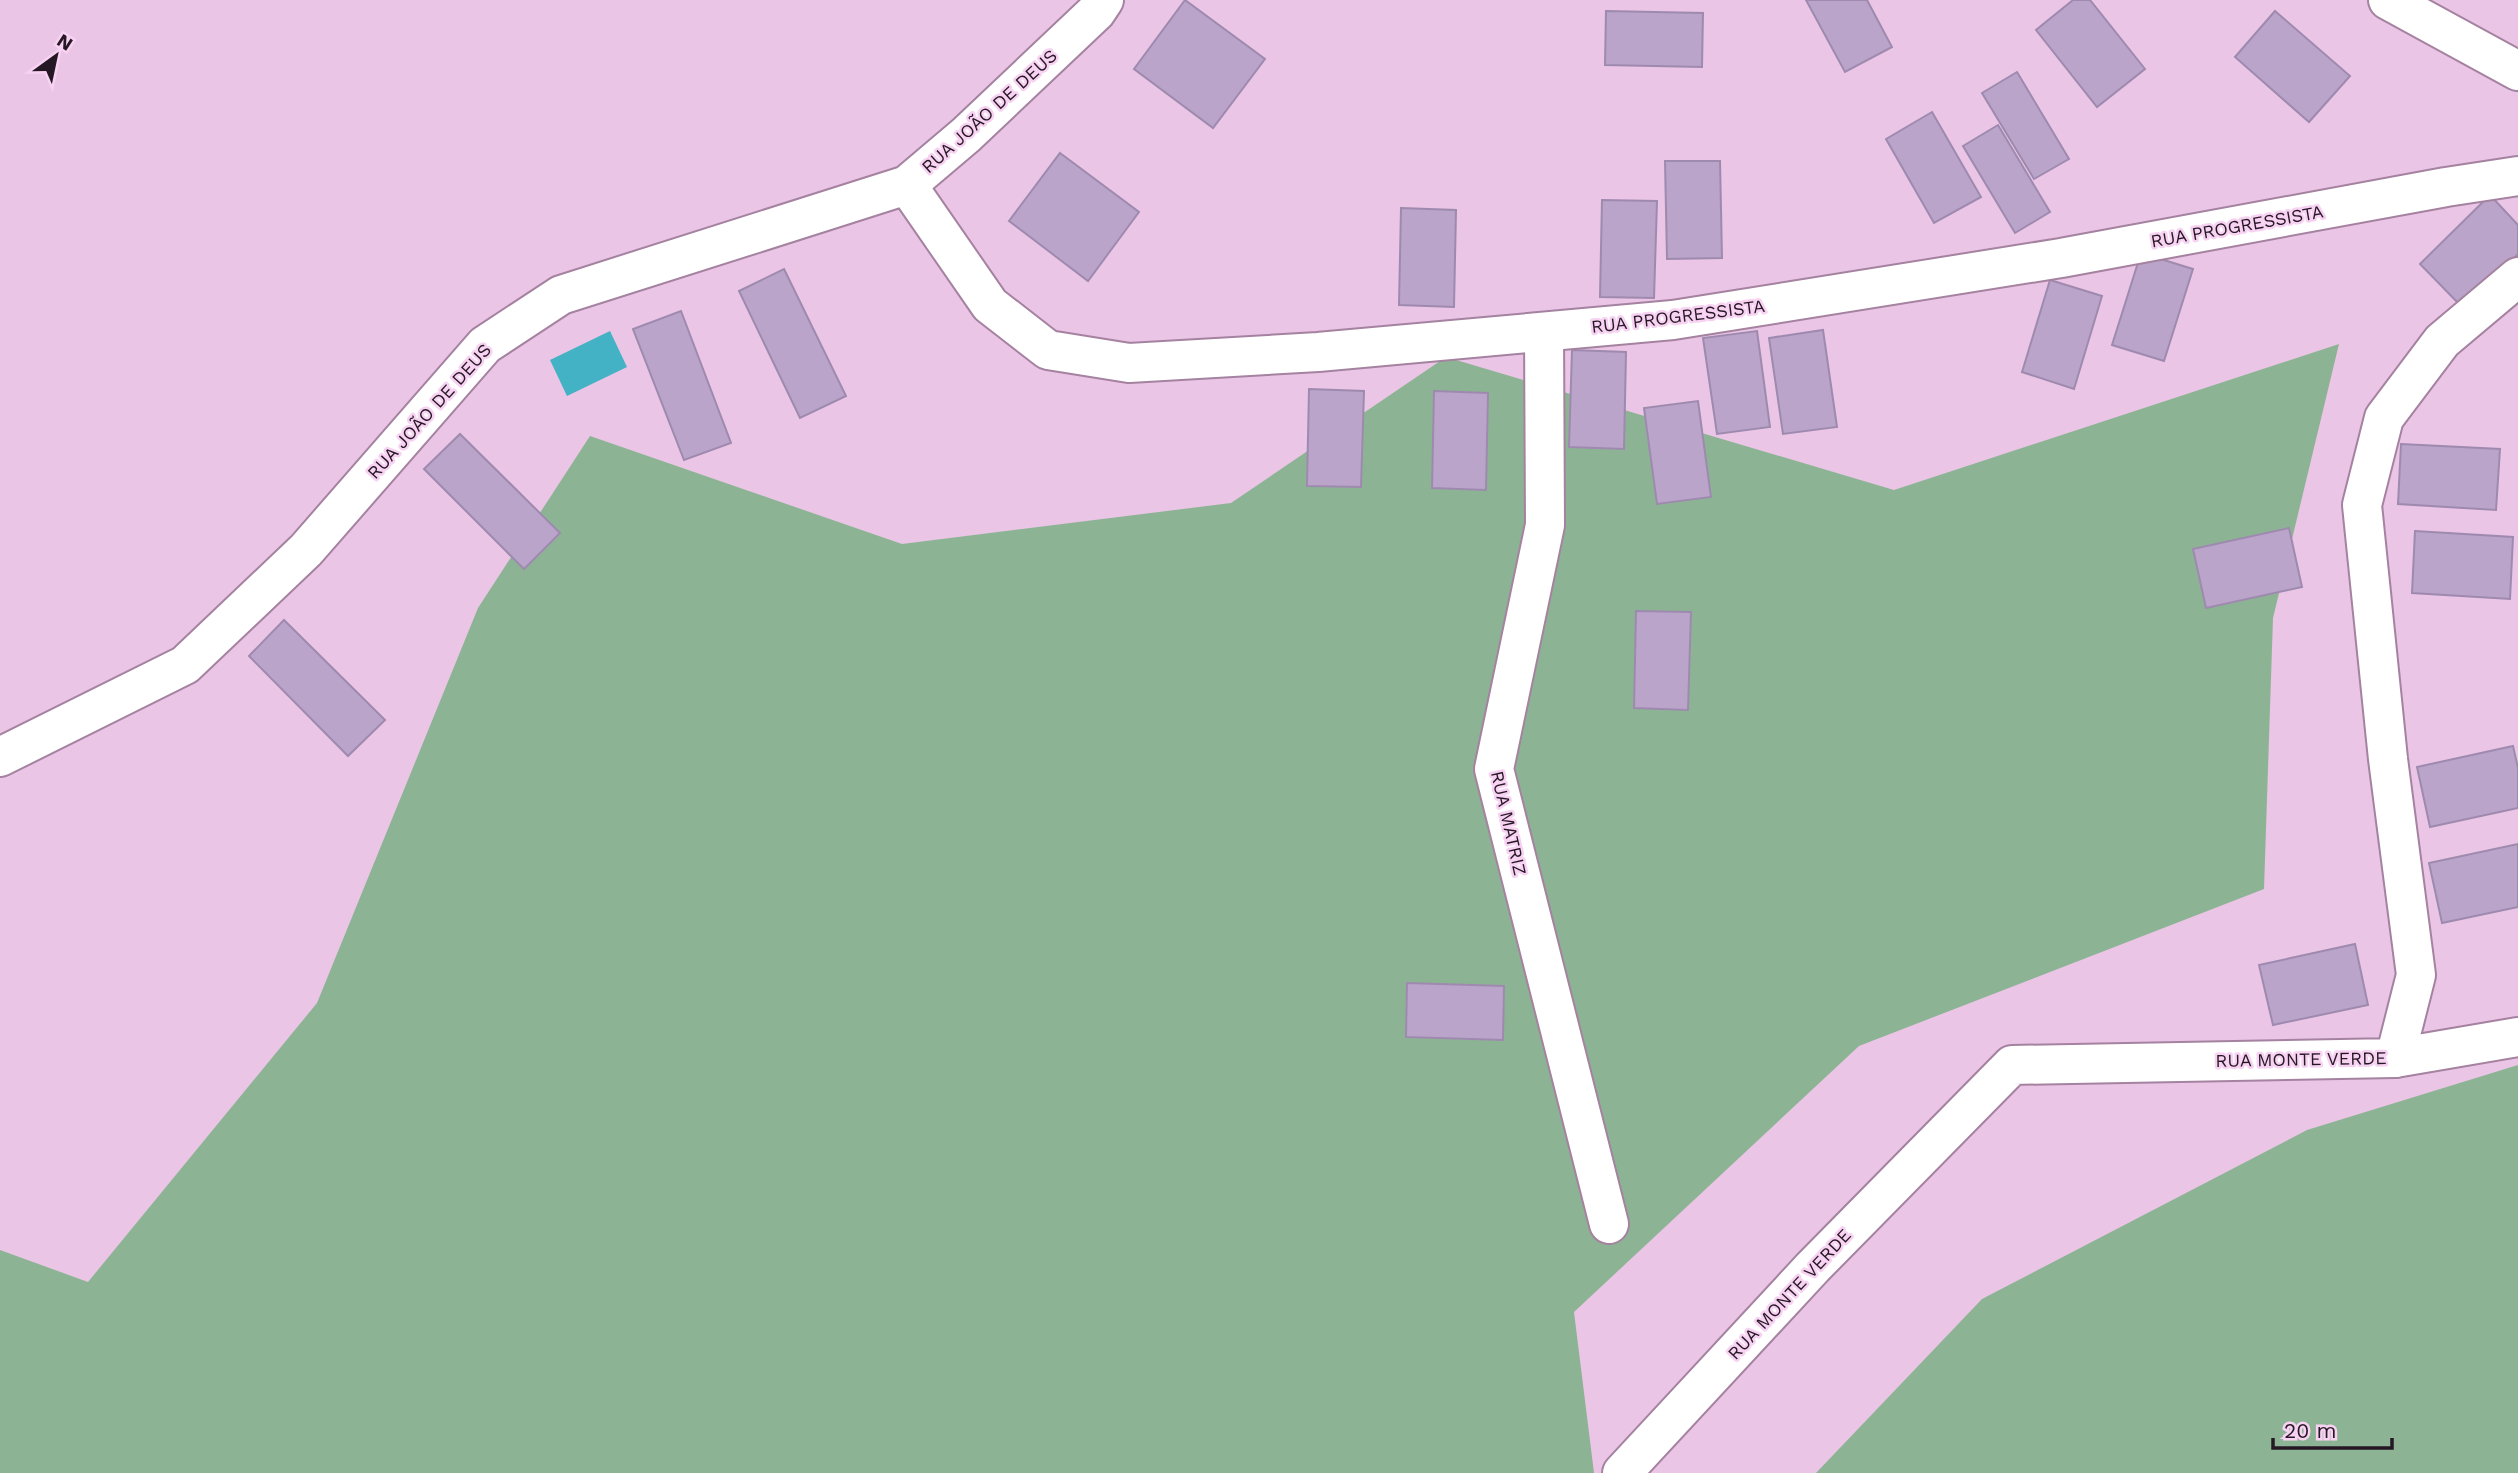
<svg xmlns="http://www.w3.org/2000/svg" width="2518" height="1473" font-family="'Work Sans',sans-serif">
	<rect width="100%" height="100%" fill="#eac5e5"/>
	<g fill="#8cb494">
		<path d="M2339 344 2273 618 2264 889 1859 1046 1574 1312 1594 1473H0V1250L88 1282 317 1003 478 608 590 436 902 544 1231 503 1446 357 1894 490Z"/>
		<path d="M2518 1065V1473H1816L1982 1299 2307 1130Z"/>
	</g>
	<path fill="#44b2c5" d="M610 331 627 367 567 396 550 360Z"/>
	<g fill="#baa4ca" stroke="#9f8aaf" stroke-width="2">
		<path d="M1185 0 1265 59 1213 128 1134 69Z"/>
		<path d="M1806 0H1867L1892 47 1845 72Z"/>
		<path d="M2073 0H2090L2145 69 2097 107 2036 30Z"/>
		<path d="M1606 11 1703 13 1702 67 1605 65Z"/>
		<path d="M2275 11 2350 76 2309 122 2235 57Z"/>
		<path d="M2017 72 2069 159 2034 179 1982 93Z"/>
		<path d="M1932 112 1981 197 1934 223 1886 139Z"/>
		<path d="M1998 125 2050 212 2015 233 1963 146Z"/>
		<path d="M1060 153 1139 212 1088 281 1009 221Z"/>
		<path d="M1665 161H1720L1722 258 1667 259Z"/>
		<path d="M2490 195 2518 225V254L2463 308 2420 264Z"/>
		<path d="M1602 200 1657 201 1654 298 1600 297Z"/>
		<path d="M1401 208 1456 210 1454 307 1399 305Z"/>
		<path d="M2141 253 2193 269 2164 361 2112 345Z"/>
		<path d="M784 269 846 396 800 418 739 291Z"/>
		<path d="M2050 280 2102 296 2074 389 2022 372Z"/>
		<path d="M681 311 731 443 684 460 633 329Z"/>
		<path d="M1823 330 1837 427 1783 434 1769 338Z"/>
		<path d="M1757 331 1770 427 1717 434 1703 338Z"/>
		<path d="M1572 350 1626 352 1624 449 1569 447Z"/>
		<path d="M1309 389 1364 391 1361 487 1307 486Z"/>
		<path d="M1434 391 1488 393 1486 490 1432 488Z"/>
		<path d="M1698 401 1711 497 1657 504 1644 408Z"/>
		<path d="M460 434 560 533 524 569 424 469Z"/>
		<path d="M2401 444 2500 449 2496 510 2398 504Z"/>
		<path d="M2289 528 2302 587 2206 608 2193 549Z"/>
		<path d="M2415 531 2513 537 2510 599 2412 593Z"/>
		<path d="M1636 611 1691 612 1688 710 1634 708Z"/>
		<path d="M284 620 385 720 348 756 249 656Z"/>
		<path d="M2513 746 2518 768V808L2430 827 2417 767Z"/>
		<path d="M2518 844V907L2442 923 2429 863Z"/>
		<path d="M2355 944 2368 1005 2273 1025 2259 965Z"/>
		<path d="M1407 983 1504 986 1503 1040 1406 1037Z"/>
	</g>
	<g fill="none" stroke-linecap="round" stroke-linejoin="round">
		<g stroke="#a482a0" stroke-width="42">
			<g id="minor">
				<path d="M2388 0 2518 71"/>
				<path d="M907 185 990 305 1048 350 1129 363 1318 352 1673 320 2061 258 2446 187 2518 176"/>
				<path d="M1544 332 1545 525 1494 769 1609 1224"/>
				<path d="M0 757 185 665 306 550 485 345 561 295 907 185 966 135 1096 12 1104 0"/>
				<path d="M2395 1058 2518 1037"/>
				<path d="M1622 1473 1813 1267 2012 1065 2395 1058 2416 975 2388 759 2362 505 2384 418 2442 341 2518 277"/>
			</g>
		</g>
		<use href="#minor" stroke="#fff" stroke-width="38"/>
	</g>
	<g text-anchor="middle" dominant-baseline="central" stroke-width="5" stroke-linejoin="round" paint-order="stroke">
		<g font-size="18" fill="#251824" stroke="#f8d2f2">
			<text transform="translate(989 111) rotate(-42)">RUA JOÃO DE DEUS</text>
			<text transform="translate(2237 226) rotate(-10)">RUA PROGRESSISTA</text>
			<text transform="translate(1678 316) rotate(-7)">RUA PROGRESSISTA</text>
			<text transform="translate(429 411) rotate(-48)">RUA JOÃO DE DEUS</text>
			<text transform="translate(1509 823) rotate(77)">RUA MATRIZ</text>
			<text transform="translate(2301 1059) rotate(-1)">RUA MONTE VERDE</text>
			<text transform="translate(1789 1294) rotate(-47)">RUA MONTE VERDE</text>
		</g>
	</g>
	<g transform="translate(56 56) rotate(33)" stroke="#f8d2f2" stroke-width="5" paint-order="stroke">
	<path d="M0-5L12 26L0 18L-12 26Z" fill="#251824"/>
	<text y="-10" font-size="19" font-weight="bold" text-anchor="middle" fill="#251824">N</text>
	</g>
	<path d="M2273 1438v10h119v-10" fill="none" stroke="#251824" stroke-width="3.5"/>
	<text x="2284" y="1438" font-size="21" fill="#251824" stroke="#f8d2f2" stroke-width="5" paint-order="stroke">20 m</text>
</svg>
